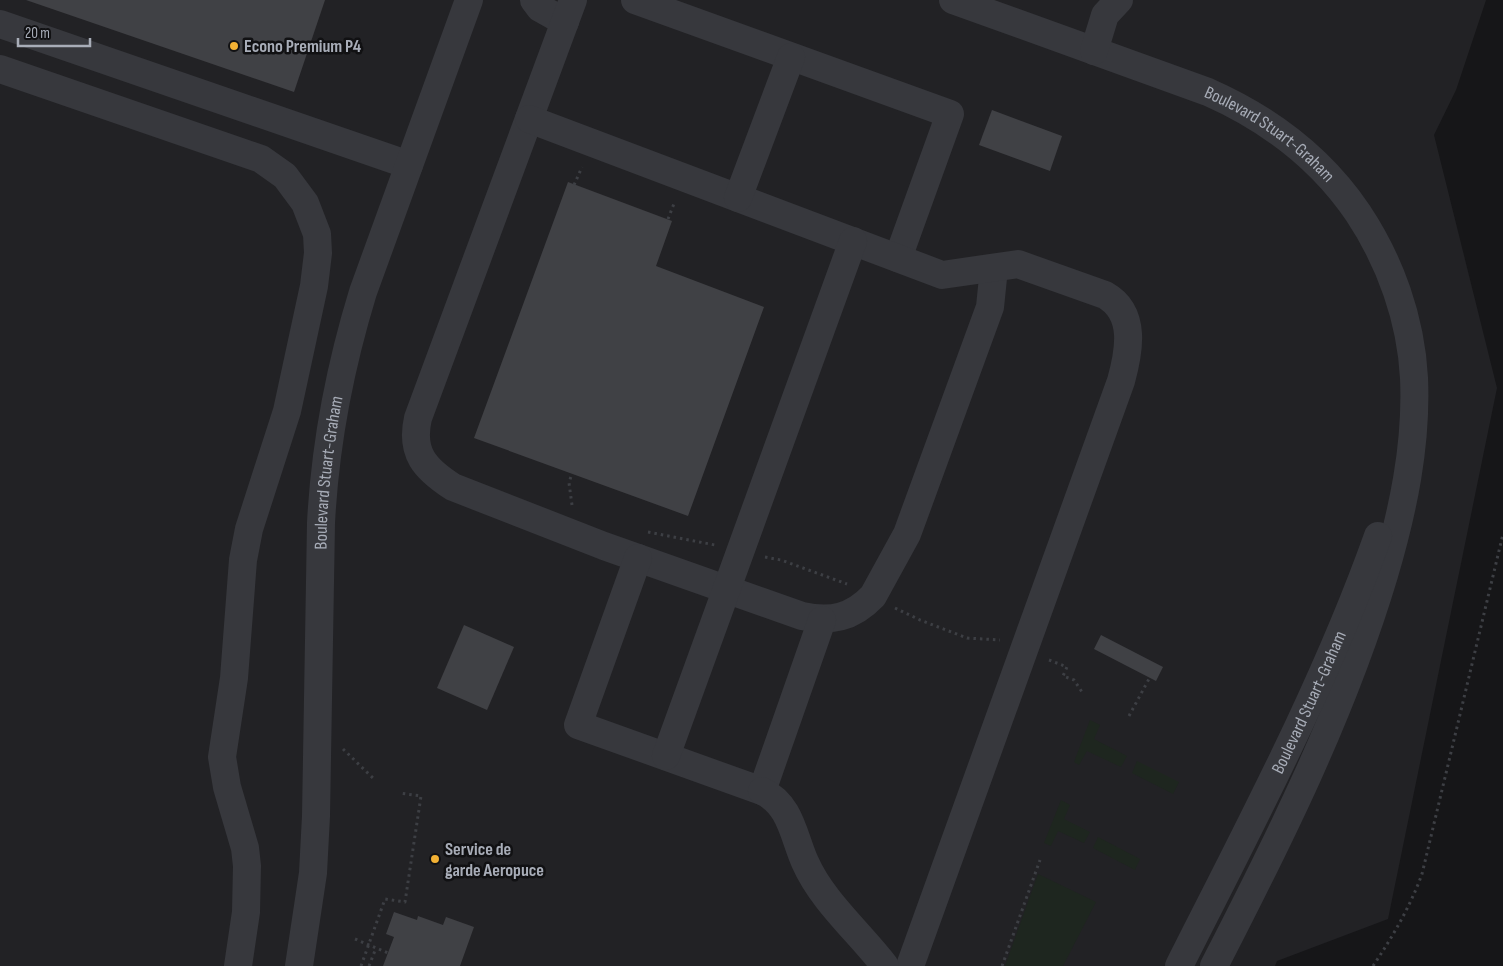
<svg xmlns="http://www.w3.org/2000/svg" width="1503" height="966" font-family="'Sofia Sans Condensed',sans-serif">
	<rect width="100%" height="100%" fill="#161618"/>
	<path fill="#222225" d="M0 0H1486L1456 90 1434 135 1497 388 1388 919 1277 961 1275 966H0Z"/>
	<g fill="#1e261f">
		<path d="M1090 720 1100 725 1094 739 1127 756 1121 767 1087 751 1079 765 1074 762Z"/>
		<path d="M1137 761 1179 782 1173 794 1132 773Z"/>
		<path d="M1061 800 1070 805 1064 819 1090 832 1084 843 1058 831 1051 846 1044 843Z"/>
		<path d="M1098 837 1140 859 1135 870 1093 848Z"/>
		<path d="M1038 874 1096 902 1063 966H1005Z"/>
	</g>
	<g fill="#404145">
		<path d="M26 0H325L294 92Z"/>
		<path d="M992 110 1062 136 1050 171 979 145Z"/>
		<path d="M568 182 672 221 656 266 764 307 688 516 474 438Z"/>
		<path d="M464 625 514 647 487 710 437 688Z"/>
		<path d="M1101 635 1163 667 1156 681 1094 649Z"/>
		<path d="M394 912 417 920 418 916 443 925 446 917 474 927 460 966H383L394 937 386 934Z"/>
	</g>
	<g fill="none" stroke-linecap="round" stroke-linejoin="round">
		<g stroke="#3d3f44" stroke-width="3" stroke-dasharray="2.5 4" stroke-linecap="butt">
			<path d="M574 185 582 167"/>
			<path d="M668 219 675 201"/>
			<path d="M572 505 569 483 572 473"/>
			<path d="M648 532 715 545"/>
			<path d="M765 557 781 560 847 584"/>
			<path d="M895 608 920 620 967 638 1000 640"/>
			<path d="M1049 660 1067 667 1063 676 1074 680 1082 692"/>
			<path d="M1129 716 1150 677"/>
			<path d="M343 749 375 780"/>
			<path d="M355 939 388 953"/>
			<path d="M361 966 385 899 405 902 421 796 399 793"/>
			<path d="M369 966 376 948"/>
			<path d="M1002 966 1040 860"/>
			<path d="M1373 966C1393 936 1410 907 1422 874L1503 534"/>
		</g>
		<g stroke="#37383d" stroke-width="28">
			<path d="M534 0 540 8 565 22"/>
			<path d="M573 0 418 418C410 453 425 469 453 487L604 546 802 616C831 622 852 618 873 596L907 534 990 307 994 268"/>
			<path d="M635 0 950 114 898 258"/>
			<path id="s1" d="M953 0 1208 92C1269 119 1320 157 1358 213 1390 261 1411 319 1414 378 1417 445 1403 511 1384 575 1343 712 1279 840 1214 966"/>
			<path d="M0 24 409 165"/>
			<path d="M1094 51 1105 15 1119 0"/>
			<path d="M0 69 261 159 285 176 305 203 317 234 318 253 314 286 287 411 249 529 243 560 234 678 222 757 227 787 245 848 247 866 246 912 238 966"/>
			<path d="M529 119 942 275 1018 264 1105 295C1137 313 1129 352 1121 381L910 966"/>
			<path d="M738 198 791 57"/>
			<path d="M638 558 578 725 762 791 822 620"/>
			<path d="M666 756 853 241"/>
			<path d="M762 791C791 805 793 835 805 862 822 901 859 932 885 966"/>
			<path id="s2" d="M299 966 313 873 316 816 321 523C325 445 340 367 363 292L469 0"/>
			<path id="s3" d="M1179 966C1250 825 1325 685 1378 536"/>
		</g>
	</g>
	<g fill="#f2b134" stroke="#111113" stroke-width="2">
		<circle cx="234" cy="46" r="5"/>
		<circle cx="435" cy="859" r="5"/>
	</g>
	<g text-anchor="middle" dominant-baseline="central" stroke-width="5" stroke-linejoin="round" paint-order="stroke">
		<g font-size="18" font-weight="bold" fill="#a8adb8" stroke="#111113" text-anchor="start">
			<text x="244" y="46">Econo Premium P4</text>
			<text x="445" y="849">Service de<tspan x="445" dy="21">garde Aeropuce</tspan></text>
		</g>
		<g font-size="18" fill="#a8adb8" stroke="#111113">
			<text stroke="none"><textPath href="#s1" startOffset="346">Boulevard Stuart-Graham</textPath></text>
			<text stroke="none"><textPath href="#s2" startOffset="495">Boulevard Stuart-Graham</textPath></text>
			<text stroke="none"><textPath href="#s3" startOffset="294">Boulevard Stuart-Graham</textPath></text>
		</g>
	</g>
	<path d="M18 38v8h72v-8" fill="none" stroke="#a8adb8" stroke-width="2.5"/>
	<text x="25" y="38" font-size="15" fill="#a8adb8" stroke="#111113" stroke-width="4" paint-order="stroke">20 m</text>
</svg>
